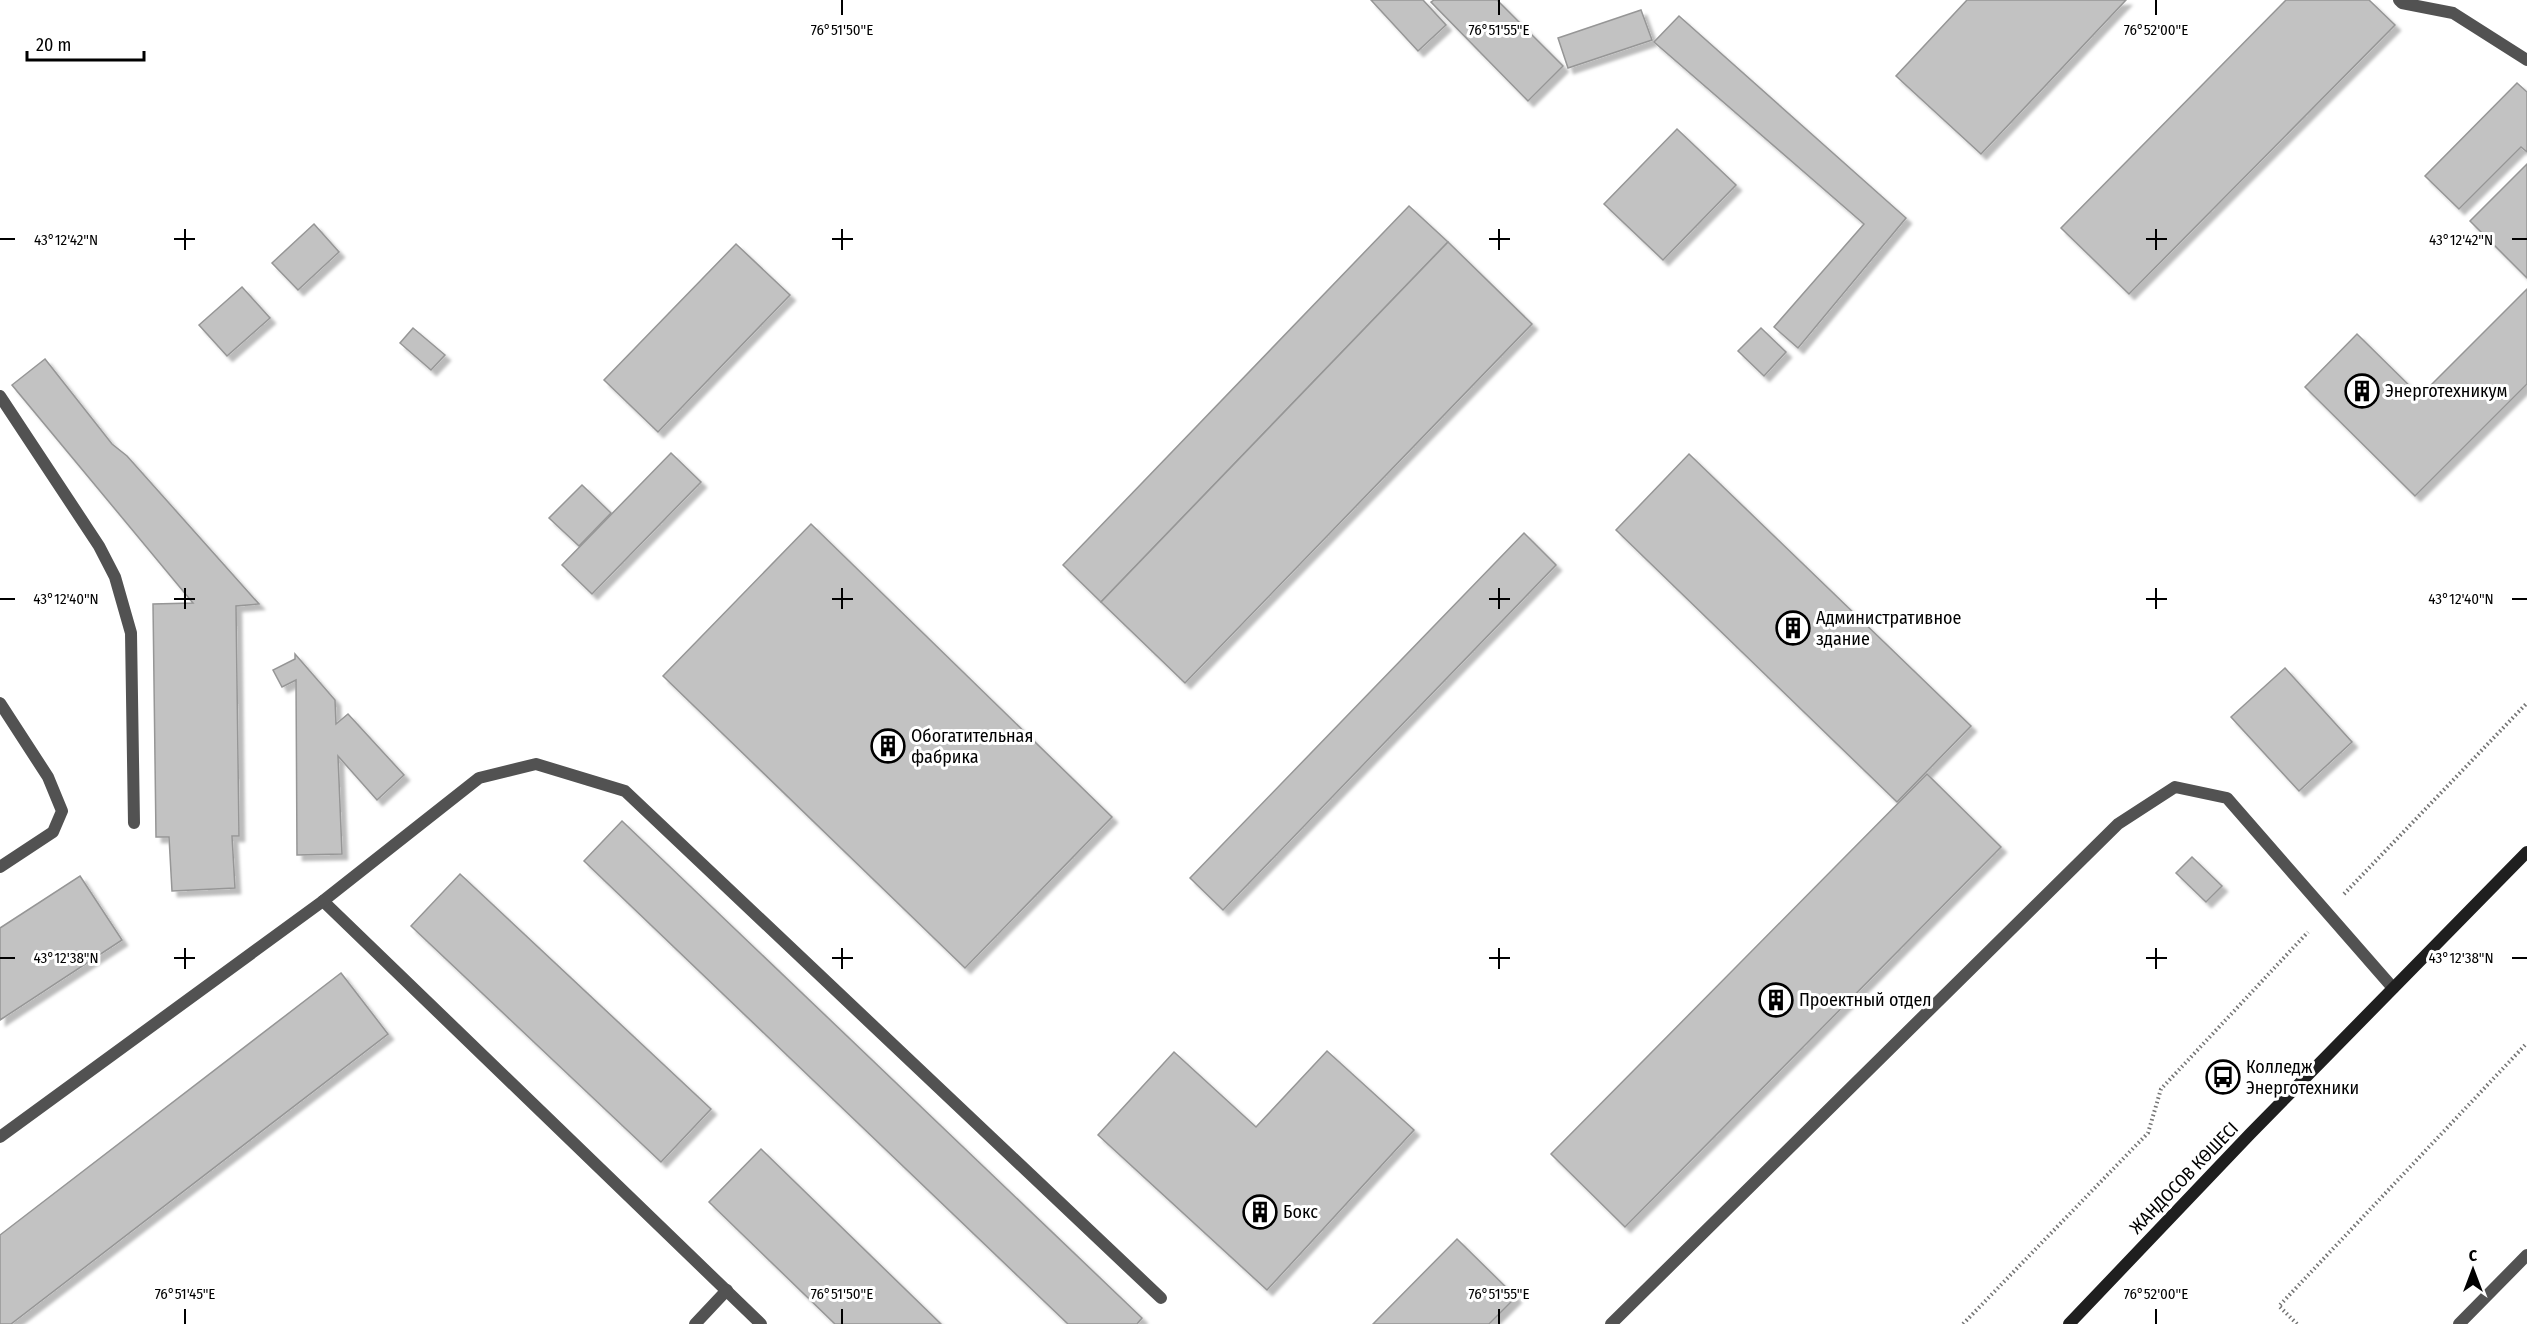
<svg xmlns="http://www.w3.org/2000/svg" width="2527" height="1324" font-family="'Fira Sans Condensed',sans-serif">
	<defs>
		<filter id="shadow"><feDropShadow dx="5.5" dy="5.5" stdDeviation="1.5" flood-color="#0004"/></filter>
	</defs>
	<rect width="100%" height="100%" fill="#fff"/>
	<g fill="#c2c2c2" stroke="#969696" stroke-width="1.5" filter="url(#shadow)">
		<path d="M1371 0H1423L1446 25 1418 51Z"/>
		<path d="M1434 0H1497L1563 66 1528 101 1431 2Z"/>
		<path d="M1967 0H2126L1981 154 1896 76Z"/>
		<path d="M2286 0H2369L2395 25 2129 294 2061 228Z"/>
		<path d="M1641 10 1652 40 1568 68 1558 38Z"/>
		<path d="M1679 16 1906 218 1798 348 1774 327 1864 224 1654 42Z"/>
		<path d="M2517 83 2527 92V152L2521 147 2459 209 2425 176Z"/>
		<path d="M1677 129 1736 185 1663 260 1604 204Z"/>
		<path d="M2527 164V278L2470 221Z"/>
		<path d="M1409 206 1448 242 1101 602 1063 565Z"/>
		<path d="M314 224 339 252 298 290 272 263Z"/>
		<path d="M1448 242 1532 324 1185 683 1101 602Z"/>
		<path d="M736 244 790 295 658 432 604 380Z"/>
		<path d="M242 287 270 318 227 356 199 325Z"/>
		<path d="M2527 289V384L2415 496 2305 387 2357 334 2420 396Z"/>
		<path d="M413 328 445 355 431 370 400 343Z"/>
		<path d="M1761 328 1786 352 1764 376 1738 351Z"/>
		<path d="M45 359 112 444 127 456 259 604 236 606 239 836H232L235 888 172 891 169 837H156L153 604 193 603 12 385Z"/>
		<path d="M671 453 701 482 592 594 562 565Z"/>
		<path d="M1689 454 1971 726 1897 802 1616 530Z"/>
		<path d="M582 485 611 513 579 546 549 518Z"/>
		<path d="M811 524 1112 817 965 968 663 676Z"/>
		<path d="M1524 533 1556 565 1223 910 1190 878Z"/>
		<path d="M295 654 335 700 336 724 348 714 404 775 377 800 338 756 342 854 297 855 296 680 282 687 273 670 295 659Z"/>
		<path d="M2285 668 2352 742 2299 791 2231 717Z"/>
		<path d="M1927 774 2001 847 1625 1227 1551 1154Z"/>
		<path d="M622 821 1142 1318 1137 1324H1068L584 861Z"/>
		<path d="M2192 857 2222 886 2206 902 2176 873Z"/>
		<path d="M460 874 711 1109 661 1162 411 926Z"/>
		<path d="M80 876 122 940 0 1020V928Z"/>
		<path d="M341 973 388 1034 11 1324H0V1235Z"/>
		<path d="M1327 1051 1414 1130 1267 1290 1098 1135 1174 1052 1256 1127Z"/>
		<path d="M761 1149 941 1324H835L709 1202Z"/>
		<path d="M1457 1239 1516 1297 1489 1324H1373Z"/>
	</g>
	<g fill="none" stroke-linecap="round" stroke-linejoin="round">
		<g stroke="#747474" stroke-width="4" stroke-dasharray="1.5 3" stroke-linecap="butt">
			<path d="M2344 894 2527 703"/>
			<path d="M1963 1324 2148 1133 2161 1089 2308 932"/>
			<path d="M2297 1324 2279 1306 2527 1043"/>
		</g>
		<g stroke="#525252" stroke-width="12">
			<path d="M2399 0 2402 3 2453 13 2527 60"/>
			<path d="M0 396 99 546 115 577 131 633 134 823"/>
			<path d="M0 703 48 777 62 811 53 832 0 867"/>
			<path d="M323 901 761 1324"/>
			<path d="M0 1137 323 901 479 778 536 764 625 791 1161 1298"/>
			<path d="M695 1324 727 1290"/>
			<path d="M1611 1324 2118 824 2175 787 2227 798 2393 988"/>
		</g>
		<path stroke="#525252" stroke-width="12" d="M2459 1324 2527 1255"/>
		<path stroke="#1f1f1f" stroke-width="12" d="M2069 1324 2250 1134 2527 852"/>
	</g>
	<path fill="none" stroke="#000" stroke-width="2" d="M842 0V15M1499 0V15M2156 0V15M185 229V250M842 229V250M1499 229V250M2156 229V250M0 239H15M174 239H195M832 239H853M1489 239H1510M2146 239H2167M2512 239H2527M185 588V609M842 588V609M1499 588V609M2156 588V609M0 599H15M174 599H195M832 599H853M1489 599H1510M2146 599H2167M2512 599H2527M185 948V969M842 948V969M1499 948V969M2156 948V969M0 958H15M174 958H195M832 958H853M1489 958H1510M2146 958H2167M2512 958H2527M185 1309V1324M842 1309V1324M1499 1309V1324M2156 1309V1324"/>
	<defs>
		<g id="building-ring" transform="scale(1.725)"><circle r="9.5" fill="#fff" stroke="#000" stroke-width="1.5"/><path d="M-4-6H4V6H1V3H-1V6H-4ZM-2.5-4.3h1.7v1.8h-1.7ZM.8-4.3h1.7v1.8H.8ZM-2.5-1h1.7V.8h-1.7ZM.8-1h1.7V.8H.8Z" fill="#000"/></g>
		<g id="bus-ring" transform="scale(1.725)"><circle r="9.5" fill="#fff" stroke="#000" stroke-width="1.5"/><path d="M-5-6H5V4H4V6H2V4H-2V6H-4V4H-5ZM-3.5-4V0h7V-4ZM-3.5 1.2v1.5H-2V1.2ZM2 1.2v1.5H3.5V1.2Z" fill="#000"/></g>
	</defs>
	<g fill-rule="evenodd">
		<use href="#building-ring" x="2362" y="391"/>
		<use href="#building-ring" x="1793" y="628"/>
		<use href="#building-ring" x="888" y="746"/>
		<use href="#building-ring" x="1776" y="1000"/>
		<use href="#bus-ring" x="2223" y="1077"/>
		<use href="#building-ring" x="1260" y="1212"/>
	</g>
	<g text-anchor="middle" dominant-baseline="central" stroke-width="6" stroke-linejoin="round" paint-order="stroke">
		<g font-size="18" fill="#000" stroke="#fff" text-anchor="start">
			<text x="2385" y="391">Энерготехникум</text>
			<text x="1816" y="618">Административное<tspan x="1816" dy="21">здание</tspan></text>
			<text x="911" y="736">Обогатительная<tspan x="911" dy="21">фабрика</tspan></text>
			<text x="1799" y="1000">Проектный отдел</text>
			<text x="2246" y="1067">Колледж<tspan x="2246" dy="21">Энерготехники</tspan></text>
			<text x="1283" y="1212">Бокс</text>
		</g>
		<g font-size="18" fill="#000" stroke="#fff">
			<text transform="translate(2184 1178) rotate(-46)">ЖАНДОСОВ КӨШЕСІ</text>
		</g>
	</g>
	<g font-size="15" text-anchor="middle" fill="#000" stroke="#fff" stroke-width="6" stroke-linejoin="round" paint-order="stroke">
		<text x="842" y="35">76°51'50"E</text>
		<text x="1499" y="35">76°51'55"E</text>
		<text x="2156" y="35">76°52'00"E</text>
		<text x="66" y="245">43°12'42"N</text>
		<text x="2461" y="245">43°12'42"N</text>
		<text x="66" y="604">43°12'40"N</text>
		<text x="2461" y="604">43°12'40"N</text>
		<text x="66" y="963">43°12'38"N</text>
		<text x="2461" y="963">43°12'38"N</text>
		<text x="185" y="1299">76°51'45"E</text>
		<text x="842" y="1299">76°51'50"E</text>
		<text x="1499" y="1299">76°51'55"E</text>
		<text x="2156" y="1299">76°52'00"E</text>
	</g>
	<g transform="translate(2473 1270)" stroke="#ffffff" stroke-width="4.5" paint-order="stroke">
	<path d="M0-4.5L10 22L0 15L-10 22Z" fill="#000000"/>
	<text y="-9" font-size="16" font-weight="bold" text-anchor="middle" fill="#000000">С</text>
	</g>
	<path d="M27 51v9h117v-9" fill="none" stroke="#000000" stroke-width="3"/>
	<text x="36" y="51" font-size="18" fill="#000000" stroke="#ffffff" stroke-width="4.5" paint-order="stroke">20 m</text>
</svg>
